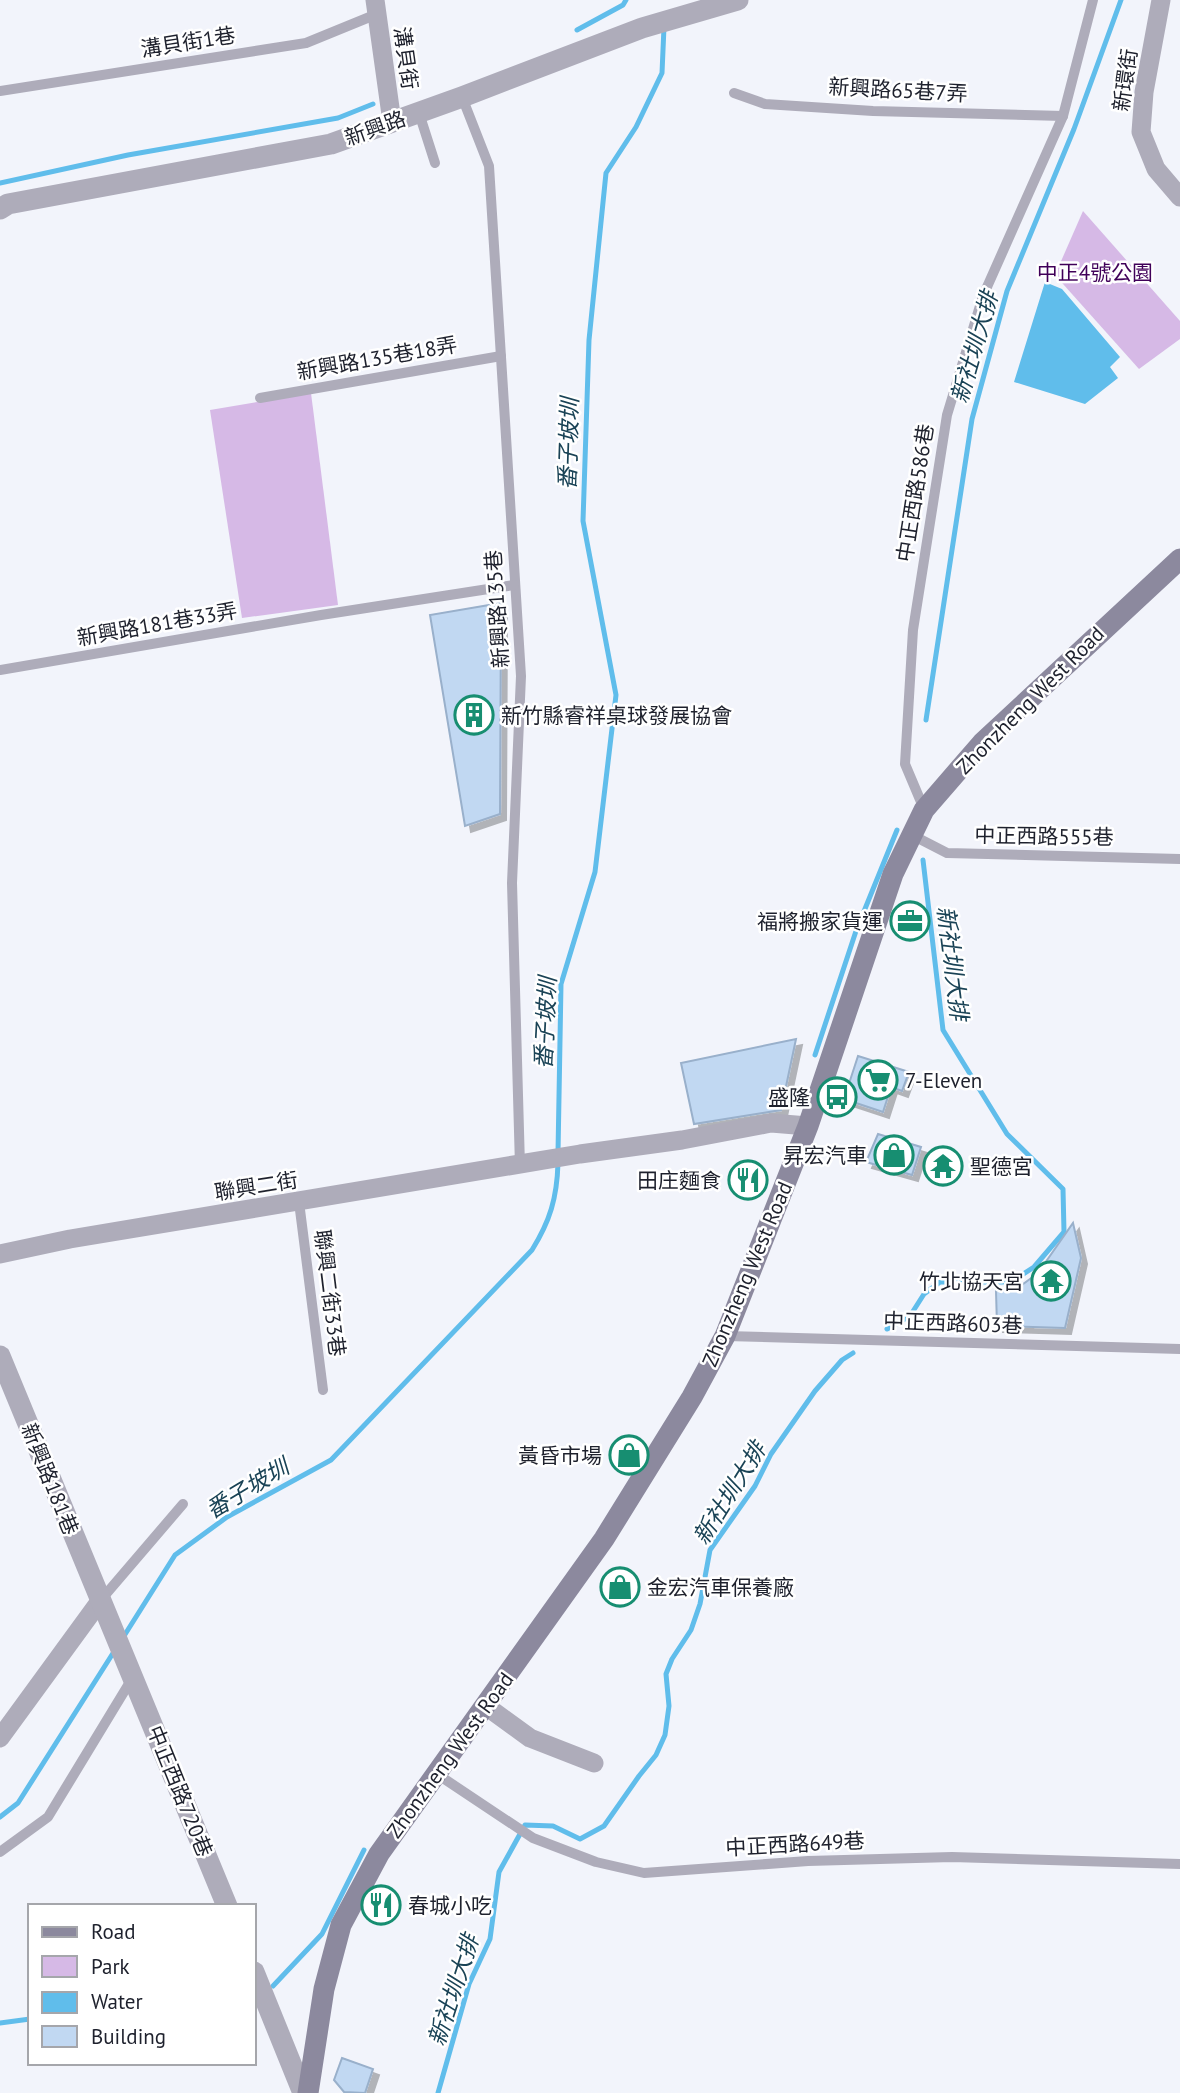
<svg xmlns="http://www.w3.org/2000/svg" width="1180" height="2093" font-family="'PT Sans','Noto Sans TC',sans-serif">
	<defs>
		<filter id="shadow"><feDropShadow dx="6" dy="6" stdDeviation="0" flood-color="#0004"/></filter>
	</defs>
	<rect width="100%" height="100%" fill="#f2f4fb"/>
	<g fill="#d6b9e6">
		<path d="M1083 211 1180 321V339L1139 369 1055 275Z"/>
		<path d="M311 393 338 605 242 618 210 410Z"/>
	</g>
	<path fill="#60bdeb" d="M1045 282 1062 289 1120 357 1110 367 1118 378 1085 404 1014 382Z"/>
	<g fill="none" stroke-linecap="round" stroke-linejoin="round">
		<g stroke="#60bdeb" stroke-width="5">
			<path d="M577 30 623 5 626 0"/>
			<path d="M0 183 128 155 338 118 373 104"/>
			<path d="M926 720 972 419 1007 291 1074 129 1121 0"/>
			<path d="M815 1055 856 931 897 830"/>
			<path d="M558 1153 561 984 595 872 616 695 583 521 589 340 606 173 636 127 662 73 664 27"/>
			<path d="M887 1329 910 1316 924 1294 940 1282H1011L1034 1267 1064 1232 1063 1189 1007 1134 943 1030 923 860"/>
			<path d="M124 1636 175 1555 227 1517 331 1460 532 1250C550 1221 557 1198 558 1163"/>
			<path d="M0 1817 18 1803 115 1650"/>
			<path d="M273 1986 322 1934 364 1850"/>
			<path d="M0 2023 30 2019"/>
			<path d="M438 2093 469 1984 490 1939 499 1872 525 1825 553 1826 580 1839 604 1826 639 1776 656 1755 665 1735 669 1706 666 1674 672 1659 691 1630 700 1604 710 1550 755 1486 771 1454 815 1391 842 1360 853 1353"/>
		</g>
	</g>
	<g fill="#c1d8f2" stroke="#99b0cb" stroke-width="2" filter="url(#shadow)">
		<path d="M501 603 500 814 465 826 430 615Z"/>
		<path d="M796 1039 781 1110 694 1124 681 1063Z"/>
		<path d="M858 1056 909 1072 902 1091 891 1087 883 1112 844 1099Z"/>
		<path d="M878 1134 921 1147 912 1175 866 1162Z"/>
		<path d="M1073 1223 1081 1258 1065 1328 997 1326 996 1291 1015 1290 1038 1273Z"/>
		<path d="M342 2058 373 2069 365 2093 344 2092 334 2080Z"/>
	</g>
	<g fill="none" stroke-linecap="round" stroke-linejoin="round">
		<g stroke="#aeacba" stroke-width="10">
			<path d="M0 91 306 43 377 14"/>
			<path d="M734 93 765 104 873 111 1063 116"/>
			<path d="M462 97 489 166 521 676 512 883 520 1166"/>
			<path d="M419 113 435 163"/>
			<path d="M260 398 501 356"/>
			<path d="M0 670 321 615 514 585"/>
			<path d="M924 809 905 764 913 630 947 415 983 296 1063 116 1093 0"/>
			<path d="M912 835 947 853 1180 859"/>
			<path d="M299 1202 323 1390"/>
			<path d="M726 1336 1180 1349"/>
			<path d="M100 1601 183 1504"/>
			<path d="M437 1774 533 1838 596 1862 644 1873 808 1861 952 1857 1180 1864"/>
			<path d="M0 1852 48 1817 133 1677"/>
		</g>
		<g stroke="#aeacba" stroke-width="19">
			<path d="M375 0 392 122"/>
			<path d="M1161 0 1144 92 1141 132 1156 169 1180 197"/>
			<path d="M0 1254 70 1239 580 1154 682 1140 771 1123 808 1126"/>
			<path d="M486 1706 530 1738 594 1763"/>
			<path d="M0 1738 100 1601"/>
		</g>
		<g stroke="#aeacba" stroke-width="21">
			<path d="M0 209 8 204 331 144 462 97 642 28 738 0"/>
			<path d="M0 1356 227 1906"/>
			<path d="M254 1972 303 2093"/>
		</g>
		<path stroke="#8c899e" stroke-width="21" d="M308 2093 324 1989 341 1925 379 1854 604 1539 692 1397 725 1336 808 1126 893 874 924 810 982 743 1180 559"/>
	</g>
	<defs>
		<g id="building-ring" transform="scale(2.0125)"><circle r="9.5" fill="#fff" stroke="#178e71" stroke-width="1.5"/><path d="M-4-6H4V6H1V3H-1V6H-4ZM-2.5-4.3h1.7v1.8h-1.7ZM.8-4.3h1.7v1.8H.8ZM-2.5-1h1.7V.8h-1.7ZM.8-1h1.7V.8H.8Z" fill="#178e71"/></g>
		<g id="office-ring" transform="scale(2.0125)"><circle r="9.5" fill="#fff" stroke="#178e71" stroke-width="1.5"/><path d="M-6-3h4V-5.5h4V-3h4V5H-6ZM-1-4.5V-3h2v-1.5ZM-6 0V1H6V0Z" fill="#178e71"/></g>
		<g id="supermarket-ring" transform="scale(2.0125)"><circle r="9.5" fill="#fff" stroke="#178e71" stroke-width="1.5"/><path d="M-6-5.5h2.5l.6 2H6L4.5 2H-2.5L-4.4-4H-6ZM-1.5 3.2a1.3 1.3 0 1 0 .1 0ZM3 3.2a1.3 1.3 0 1 0 .1 0Z" fill="#178e71"/></g>
		<g id="bus-ring" transform="scale(2.0125)"><circle r="9.5" fill="#fff" stroke="#178e71" stroke-width="1.5"/><path d="M-5-6H5V4H4V6H2V4H-2V6H-4V4H-5ZM-3.5-4V0h7V-4ZM-3.5 1.2v1.5H-2V1.2ZM2 1.2v1.5H3.5V1.2Z" fill="#178e71"/></g>
		<g id="shop-ring" transform="scale(2.0125)"><circle r="9.5" fill="#fff" stroke="#178e71" stroke-width="1.5"/><path d="M-5-2.5h2.3a2.7 3.5 0 0 1 5.4 0H5L5.5 6h-11ZM-1.5-2.5h3a1.5 2.3 0 0 0-3 0Z" fill="#178e71"/></g>
		<g id="temple-ring" transform="scale(2.0125)"><circle r="9.5" fill="#fff" stroke="#178e71" stroke-width="1.5"/><path d="M0-6L5-2H3V0L6.5 2.5H4V6H1.5V3h-3V6H-4V2.5H-6.5L-3 0V-2H-5Z" fill="#178e71"/></g>
		<g id="restaurant-ring" transform="scale(2.0125)"><circle r="9.5" fill="#fff" stroke="#178e71" stroke-width="1.5"/><path d="M-5-6h1v4h1v-4h1v4h1v-4h1v5L-1.5 .5V6h-2V.5L-5-1ZM5-6V6H3V1.5H1.5Q1.5-4 5-6Z" fill="#178e71"/></g>
	</defs>
	<g fill-rule="evenodd">
		<use href="#building-ring" x="474" y="715"/>
		<use href="#office-ring" x="910" y="921"/>
		<use href="#supermarket-ring" x="878" y="1080"/>
		<use href="#bus-ring" x="837" y="1097"/>
		<use href="#shop-ring" x="894" y="1155"/>
		<use href="#temple-ring" x="943" y="1166"/>
		<use href="#restaurant-ring" x="748" y="1180"/>
		<use href="#temple-ring" x="1051" y="1281"/>
		<use href="#shop-ring" x="629" y="1455"/>
		<use href="#shop-ring" x="620" y="1587"/>
		<use href="#restaurant-ring" x="381" y="1905"/>
	</g>
	<g text-anchor="middle" dominant-baseline="central" stroke-width="5" stroke-linejoin="round" paint-order="stroke">
		<g font-size="21" fill="#1e212d" stroke="#fff">
			<text transform="translate(188 42) rotate(-9)">溝貝街1巷</text>
			<text transform="translate(406 58) rotate(82)">溝貝街</text>
			<text transform="translate(1125 80) rotate(-82)">新環街</text>
			<text transform="translate(898 90) rotate(3)">新興路65巷7弄</text>
			<text transform="translate(375 128) rotate(-20)">新興路</text>
			<text transform="translate(377 358) rotate(-10)">新興路135巷18弄</text>
			<text transform="translate(915 493) rotate(-81)">中正西路586巷</text>
			<text transform="translate(497 609) rotate(-94)">新興路135巷</text>
			<text transform="translate(157 624) rotate(-10)">新興路181巷33弄</text>
			<text transform="translate(1030 700) rotate(-45)">Zhonzheng West Road</text>
			<text transform="translate(1044 836) rotate(1)">中正西路555巷</text>
			<text transform="translate(256 1186) rotate(-9)">聯興二街</text>
			<text transform="translate(747 1274) rotate(-67)">Zhonzheng West Road</text>
			<text transform="translate(330 1293) rotate(83)">聯興二街33巷</text>
			<text transform="translate(953 1323) rotate(2)">中正西路603巷</text>
			<text transform="translate(50 1479) rotate(68)">新興路181巷</text>
			<text transform="translate(450 1755) rotate(-54)">Zhonzheng West Road</text>
			<text transform="translate(180 1791) rotate(68)">中正西路720巷</text>
			<text transform="translate(795 1844) rotate(-3)">中正西路649巷</text>
		</g>
		<g font-size="21" fill="#400059" stroke="#fff">
			<text x="1095" y="272">中正4號公園</text>
		</g>
		<g font-size="21" fill="#1e212d" stroke="#fff" text-anchor="end">
			<text x="501" y="715" text-anchor="start">新竹縣睿祥桌球發展協會</text>
			<text x="883" y="921">福將搬家貨運</text>
			<text x="905" y="1080" text-anchor="start">7-Eleven</text>
			<text x="810" y="1097">盛隆</text>
			<text x="867" y="1155">昇宏汽車</text>
			<text x="970" y="1166" text-anchor="start">聖德宮</text>
			<text x="721" y="1180">田庄麵食</text>
			<text x="1024" y="1281">竹北協天宮</text>
			<text x="602" y="1455">黃昏市場</text>
			<text x="647" y="1587" text-anchor="start">金宏汽車保養廠</text>
			<text x="408" y="1905" text-anchor="start">春城小吃</text>
		</g>
		<g font-size="23" font-style="italic" fill="#1a4356" stroke="#fff">
			<text transform="translate(974 347) rotate(-74)">新社圳大排</text>
			<text transform="translate(568 444) rotate(-88)">番子坡圳</text>
			<text transform="translate(953 963) rotate(83)">新社圳大排</text>
			<text transform="translate(545 1023) rotate(-87)">番子坡圳</text>
			<text transform="translate(247 1488) rotate(-31)">番子坡圳</text>
			<text transform="translate(729 1493) rotate(-58)">新社圳大排</text>
			<text transform="translate(453 1990) rotate(-72)">新社圳大排</text>
		</g>
	</g>
	<rect x="28" y="1904" width="228" height="161" fill="#ffffff" stroke="#a5a6ab" stroke-width="2"/>
	<rect x="42" y="1927" width="35" height="10" fill="#8c899e" stroke="#a5a6ab" stroke-width="2"/>
	<text x="91" y="1939" font-size="21" fill="#1e212d">Road</text>
	<rect x="42" y="1956" width="35" height="21" fill="#d6b9e6" stroke="#a5a6ab" stroke-width="2"/>
	<text x="91" y="1974" font-size="21" fill="#1e212d">Park</text>
	<rect x="42" y="1992" width="35" height="21" fill="#60bdeb" stroke="#a5a6ab" stroke-width="2"/>
	<text x="91" y="2009" font-size="21" fill="#1e212d">Water</text>
	<rect x="42" y="2026" width="35" height="21" fill="#c1d8f2" stroke="#a5a6ab" stroke-width="2"/>
	<text x="91" y="2044" font-size="21" fill="#1e212d">Building</text>
</svg>
